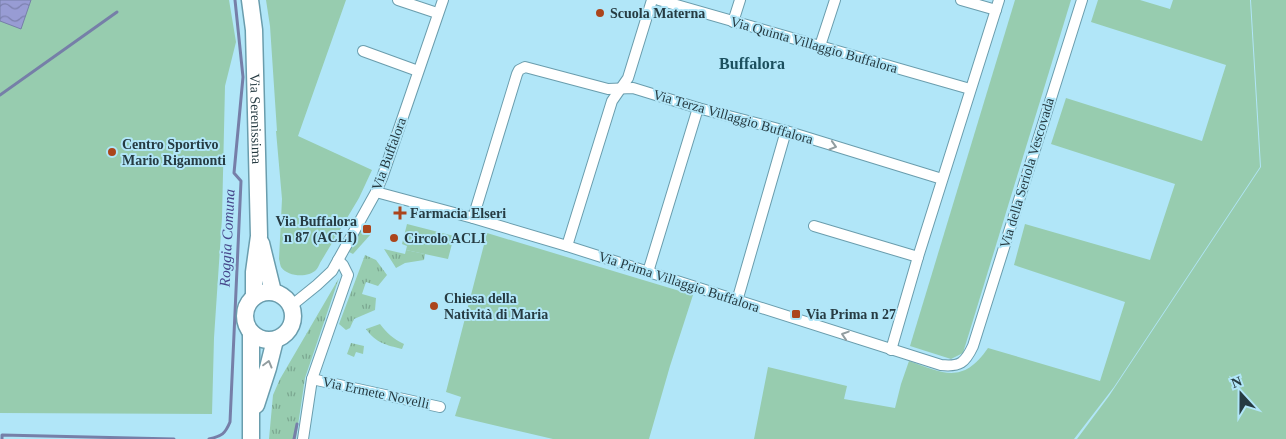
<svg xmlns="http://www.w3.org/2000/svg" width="1286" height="439" font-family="Georgia,serif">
	<defs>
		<pattern id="grass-tufts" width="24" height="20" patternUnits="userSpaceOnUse" patternTransform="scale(1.25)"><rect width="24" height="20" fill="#97ccaf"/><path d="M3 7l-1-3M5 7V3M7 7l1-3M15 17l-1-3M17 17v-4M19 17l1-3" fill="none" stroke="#7ba790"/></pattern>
		<pattern id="water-waves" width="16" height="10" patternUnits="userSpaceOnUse" patternTransform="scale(1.25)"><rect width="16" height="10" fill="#989cd4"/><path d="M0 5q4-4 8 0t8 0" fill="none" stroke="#7c80ae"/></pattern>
	</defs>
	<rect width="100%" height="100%" fill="#b1e6f8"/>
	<g fill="url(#grass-tufts)">
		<path d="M361 230 371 234 353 254 349 252Z"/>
		<path d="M384 249 405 254 406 250 425 254 424 260 405 263 396 268Z"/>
		<path d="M365 255 376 260 387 275 378 286 366 282 362 294 376 298 375 310 354 319 350 328 346 330 339 324Z"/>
		<path d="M339 278 305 378 296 439H269L273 395 280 379Z"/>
		<path d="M380 324C387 333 393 339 404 344L402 349C386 345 376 343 366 329Z"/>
		<path d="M351 343 364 346 363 354 356 352 354 357 347 354Z"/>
	</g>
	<g fill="#97ccaf">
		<path d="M0 0H229L236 42 225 86 222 218 214 338 212 414 0 413Z"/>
		<path d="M266 0H346L298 136 372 170 359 198 320 263C319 265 318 268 316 270 308 278 288 277 281 267 280 265 280 262 279 259L282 199 276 131H277L270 26Z"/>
		<path d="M1015 0H1071L963 353 951 359 910 346Z"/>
		<path d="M1098 0H1140L1170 9 1173 0H1250L1260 167 1114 387 1074 439H754L768 367 847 386 844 399 895 408 901 384 909 361C945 374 963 384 988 348L1100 381 1125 302 1014 265 1025 224 1150 260 1175 184 1051 144 1066 98 1202 141 1226 65 1091 22Z"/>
		<path d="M1251 0H1286V439H1077L1109 396 1261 167Z"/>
		<path d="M407 224 454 236 448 259 406 250 407 246 402 244Z"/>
		<path d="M487 233 693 295 670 366 649 439H553L455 416 461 397 446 392Z"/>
	</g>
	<path fill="url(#water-waves)" stroke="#767fa8" d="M0 0H31L21 29 0 21Z"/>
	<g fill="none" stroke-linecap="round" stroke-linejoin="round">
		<g stroke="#767fa8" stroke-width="3">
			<path d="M0 95 117 12"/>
			<path d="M2 439V435L174 439"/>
			<path d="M209 439C222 436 225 434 230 422L241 181 234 173 243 77 235 0"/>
			<path d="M294 439 297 424"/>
		</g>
		<g stroke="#6a9dad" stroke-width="12">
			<g id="street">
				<path d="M398 0 437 13"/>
				<path d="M659 0 970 89"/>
				<path d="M961 0 996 10"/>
				<path d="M733 22 740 0"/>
				<path d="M820 46 835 0"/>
				<path d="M363 51 418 71"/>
				<path d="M376 192 473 218 567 246 941 365C960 367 965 363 973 346L1082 0"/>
				<path d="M473 218 517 74 519 70 525 67 608 89 633 88 698 108 786 131 942 179"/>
				<path d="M814 226 918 257"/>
				<path d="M567 246 612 101 628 78 652 0"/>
				<path d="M648 272 698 108"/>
				<path d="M737 301 786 131"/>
				<path d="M291 306 317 285 332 271 376 192 382 178 443 0"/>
				<path d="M891 350 918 257 999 0"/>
				<path d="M312 379 440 407"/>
				<path d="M303 439 312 379 348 275 343 265 338 260"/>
			</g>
		</g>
		<g stroke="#6a9dad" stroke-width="19">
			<g id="primary">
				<path id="s1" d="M250 0 254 30 259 236 254 272V297"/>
				<path d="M261 243 273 292"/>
				<circle cx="269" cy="316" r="24"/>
				<path d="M256 405 268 368 275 340"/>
				<path d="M251 439V333"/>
			</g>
		</g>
		<use href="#street" stroke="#fff" stroke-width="10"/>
		<use href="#primary" stroke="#fff" stroke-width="16"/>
	</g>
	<defs><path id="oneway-chevron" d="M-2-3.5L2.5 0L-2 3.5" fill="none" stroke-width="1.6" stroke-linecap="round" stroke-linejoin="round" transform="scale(1.25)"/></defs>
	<g stroke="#929da0">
		<use href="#oneway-chevron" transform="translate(833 146) rotate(17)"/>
		<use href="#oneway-chevron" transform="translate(845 335) rotate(-162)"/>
		<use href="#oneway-chevron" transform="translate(268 364) rotate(-75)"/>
	</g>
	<g fill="#ab451c" stroke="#b1e6f8" stroke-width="2">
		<circle cx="600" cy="13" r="5"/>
		<circle cx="112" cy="152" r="5"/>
		<path d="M397.5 205.5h5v5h5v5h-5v5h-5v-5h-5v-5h5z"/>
		<rect x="362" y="224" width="10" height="10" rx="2.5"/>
		<circle cx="394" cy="238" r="5"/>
		<circle cx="434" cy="306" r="5"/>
		<rect x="791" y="309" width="10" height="10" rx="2.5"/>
	</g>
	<g text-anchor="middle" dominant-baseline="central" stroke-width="4" stroke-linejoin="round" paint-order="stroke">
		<g font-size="14" font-weight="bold" fill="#263b42" stroke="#b1e6f8" text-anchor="start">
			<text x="610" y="13">Scuola Materna</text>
			<text x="122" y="144">Centro Sportivo<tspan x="122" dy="16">Mario Rigamonti</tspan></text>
			<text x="410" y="213">Farmacia Elseri</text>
			<text x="357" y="221" text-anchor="end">Via Buffalora<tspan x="357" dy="16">n 87 (ACLI)</tspan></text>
			<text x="404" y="238">Circolo ACLI</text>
			<text x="444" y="298">Chiesa della<tspan x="444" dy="16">Natività di Maria</tspan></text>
			<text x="806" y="314">Via Prima n 27</text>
		</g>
		<g font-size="14" fill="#263b42" stroke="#b1e6f8">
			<text transform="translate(814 45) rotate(16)">Via Quinta Villaggio Buffalora</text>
			<text transform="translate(733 117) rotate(16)">Via Terza Villaggio Buffalora</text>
			<text stroke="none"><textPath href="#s1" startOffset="119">Via Serenissima</textPath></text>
			<text transform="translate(389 154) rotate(-70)">Via Buffalora</text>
			<text transform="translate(1027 173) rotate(-73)">Via della Seriola Vescovada</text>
			<text transform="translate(679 282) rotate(18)">Via Prima Villaggio Buffalora</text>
			<text transform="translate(376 393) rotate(12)">Via Ermete Novelli</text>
		</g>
		<g font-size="15" font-style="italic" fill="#46478b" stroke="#b1e6f8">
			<text transform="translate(227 238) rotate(-87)">Roggia Comuna</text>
		</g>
		<g font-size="16" font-weight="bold" fill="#1b4f5e" stroke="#b1e6f8">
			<text x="752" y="63">Buffalora</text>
		</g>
	</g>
	<g transform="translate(1241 394) rotate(339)" stroke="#b1e6f8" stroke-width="4" paint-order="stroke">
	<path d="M0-4L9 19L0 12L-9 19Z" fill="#263b42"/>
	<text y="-8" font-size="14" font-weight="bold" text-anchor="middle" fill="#263b42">N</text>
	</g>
</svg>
